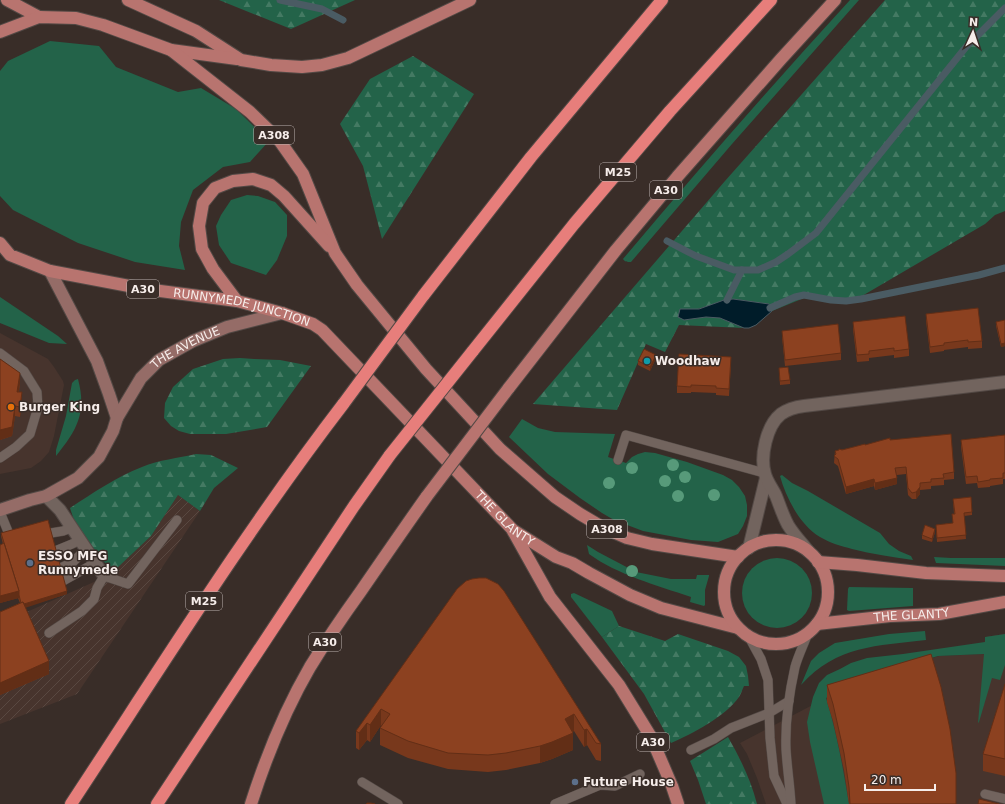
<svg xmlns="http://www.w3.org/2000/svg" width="1005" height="804" font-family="'DejaVu Sans',sans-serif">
	<defs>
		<pattern id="industrial-furrows" width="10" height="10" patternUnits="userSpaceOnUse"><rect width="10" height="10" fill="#47342d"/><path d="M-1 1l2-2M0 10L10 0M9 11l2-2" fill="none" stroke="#594841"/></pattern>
		<pattern id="forest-firs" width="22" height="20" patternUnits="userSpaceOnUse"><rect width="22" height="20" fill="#236349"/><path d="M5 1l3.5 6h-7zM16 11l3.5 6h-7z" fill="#447a63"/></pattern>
	</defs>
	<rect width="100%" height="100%" fill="#392d28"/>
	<g fill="#47342d">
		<path d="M0 333 48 359 54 367 63 381 64 385 54 436 49 452 41 461 31 468 0 474Z"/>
		<path d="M1005 634V804H766L757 778 747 754 740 743 864 678 939 656 984 654 985 637Z"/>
	</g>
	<path fill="url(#industrial-furrows)" d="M178 495 200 511 77 694 0 724V624L94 582 115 570 151 536Z"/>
	<g fill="#236349">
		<path d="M850 0H859L732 144 631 262C627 262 625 262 623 259 697 171 772 85 850 0Z"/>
		<path d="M50 41 99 46 116 67 178 92 201 88 236 109 269 141 250 162 223 167 193 190 181 222 179 246 185 270 135 262 78 243 13 210 0 196V71L8 61Z"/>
		<path d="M247 195 258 196 275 202 287 215V236L277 260 266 275 231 263 219 245 216 226 221 215 231 200Z"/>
		<path d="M0 297 58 336 67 344 49 343 0 323Z"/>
		<path d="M78 379C87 413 77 430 56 456V450L66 416 72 383 75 380Z"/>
		<path d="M522 419 538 428 555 432 615 434 608 457 626 463 632 457 638 454 645 452 655 453 687 462 723 475 732 480 739 487 745 496 747 505V516L743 526 738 534 718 542 691 540 643 531 614 520 602 513 580 498 548 474 509 437Z"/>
		<path d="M782 475 792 483 808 491 880 533 889 544 899 551 911 556 913 560C892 557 872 554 852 549 841 546 830 543 820 537 800 525 786 498 780 476Z"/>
		<path d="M587 545 598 552 636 572 671 579H696L697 575H709V576L705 590V605L704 606 690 602 691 597C656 585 618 575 589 554Z"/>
		<path d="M934 557 951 558H1005V566L936 563Z"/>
		<circle cx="777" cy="593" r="35"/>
		<path d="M849 587 913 588V606L849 611 847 610 848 589Z"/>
		<path d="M574 593 612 611 619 626 602 637 571 597V594Z"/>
		<path d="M925 631 926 640C877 646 837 645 801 685L811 661 819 653 835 643 889 634Z"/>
		<path d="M1005 634V665L1000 680 992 678 979 722 978 723 984 654 938 656 864 678 826 698C837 733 843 768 849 804H824L810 742 807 722 813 697 819 683 827 675 840 669 851 663 867 658 903 654 985 642V637Z"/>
	</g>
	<g fill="url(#forest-firs)">
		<path d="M219 0H355L291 29Z"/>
		<path d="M885 0H1005V211L995 215 985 224 850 303 827 302 804 298 772 311 769 304 733 299 694 310 680 309 684 320 706 317 720 318 744 328 679 325 665 352 646 344 617 410 533 404 725 181Z"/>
		<path d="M413 56 474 94 382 239 363 166 340 124 370 79Z"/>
		<path d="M240 358 254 359 280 360 311 366 267 427 226 434H190L179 431 171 426 164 418 165 403 173 387 193 369 223 359Z"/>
		<path d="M196 454 211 455 238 468 214 488 200 511 178 495 151 536 115 570 100 559 74 520 70 508C93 493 116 477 142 467 159 460 178 458 196 454Z"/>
		<path d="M619 626 665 641 678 634 728 651 739 657 746 666 748 676 749 686H744C742 690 741 694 739 697 726 716 692 734 671 743L644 694 602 637Z"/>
		<path d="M728 737C740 758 751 780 757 804H706L698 780 690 761Z"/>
	</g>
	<path fill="#001c29" stroke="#4a5b63" d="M733 299 769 304 772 311 756 325 749 328H744L720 318 706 317 684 320 678 317 680 309H699L724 300Z"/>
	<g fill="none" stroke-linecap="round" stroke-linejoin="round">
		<g stroke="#4a5b63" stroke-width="7">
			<path d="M280 0 322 9 343 20"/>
			<path d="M667 241 696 256 734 270H758L776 262 788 254 816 233 966 47 1005 8"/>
			<path d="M727 300 742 270"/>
			<path d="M770 308 795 297 804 295 831 300 846 301 861 299 979 275 1005 268"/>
		</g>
		<g stroke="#534945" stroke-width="10">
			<g id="lane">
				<path d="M0 353 24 371 37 392 38 407 30 434 16 447 0 458"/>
				<path d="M618 460 626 435 764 473"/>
				<path d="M0 512 9 534"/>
				<path d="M51 533 63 531 71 528"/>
				<path d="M55 551 72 544 80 540"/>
				<path d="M60 568 73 562 86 549"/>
				<path d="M63 581 95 563"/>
				<path d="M49 633 82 611 94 599 97 588 104 576 128 584 177 520"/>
				<path d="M749 637 761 659 768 680 770 738 774 776 787 804"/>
				<path d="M691 750 714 739 731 728 769 713 789 701"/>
				<path d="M362 782 398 804"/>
				<path d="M985 794 1005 799"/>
				<path d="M555 804 600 785 615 786 640 774"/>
				<path d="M791 804C790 786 787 767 786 749 785 722 789 694 795 667 798 656 804 644 808 633"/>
			</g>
		</g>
		<g stroke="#534945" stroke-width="14">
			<g id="street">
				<path d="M46 496 60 510 104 576"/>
				<path d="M749 548 766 478"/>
				<path d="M809 552C802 543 794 535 788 525 783 516 780 506 776 496 773 489 767 482 765 474 760 457 766 426 781 414 788 409 796 407 804 406L1005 382"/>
			</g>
		</g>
		<g stroke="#534945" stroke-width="14">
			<g id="secondary">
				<path d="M50 271 97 361 109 394 117 418"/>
				<path id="s1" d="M0 510 30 500 46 496 78 478 99 457 113 431 117 418 141 378 159 360 193 341 227 327 282 313"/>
			</g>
		</g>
		<g stroke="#534945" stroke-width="14">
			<g id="primary">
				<path d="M7 0 39 17"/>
				<path d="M128 0 196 31 241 60 271 65 302 67 322 65 348 58 470 0"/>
				<path d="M0 32 39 17 76 18 103 25 171 50 237 59"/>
				<path d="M171 50 250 112 279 140 303 174 335 253 357 285 426 369 500 449 555 497 580 514 602 527 627 538 652 544 738 557"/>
				<path id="s2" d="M0 243 10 255 50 271 145 289 237 301 282 313 313 324 322 330 513 530 556 557 572 563 589 573 630 595 661 608 738 628"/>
				<path d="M237 301 213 269 202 249 199 226 203 203 215 188 233 181 253 179 271 185 284 196 329 246"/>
				<path d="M508 389 616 250 677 177 781 59 835 0"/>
				<path d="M513 531 550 597 619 685 651 737 672 786 678 804"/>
				<circle cx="776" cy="592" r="52"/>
				<path d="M818 562 857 565 926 573 1005 576"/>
				<path id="s3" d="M817 624 890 616 939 614 1005 602"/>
				<path d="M251 804C266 757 285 710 310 667 326 641 343 616 361 591 383 559 405 527 427 496"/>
			</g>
		</g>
		<g stroke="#534945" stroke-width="14">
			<g id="highway">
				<path d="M423 296 531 157 662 0"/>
				<path d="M472 352 574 224 670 111 771 0"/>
				<path d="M71 804C160 669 245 532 344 403"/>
				<path d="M157 804 354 506 390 455"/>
			</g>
		</g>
		<use href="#lane" stroke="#72645e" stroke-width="9"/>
		<use href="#street" stroke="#72645e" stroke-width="12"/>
		<use href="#secondary" stroke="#956c67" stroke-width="12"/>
		<use href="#primary" stroke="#b8746f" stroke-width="12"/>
		<use href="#highway" stroke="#e77e7b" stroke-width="12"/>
		<g stroke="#534945" stroke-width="14" stroke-linecap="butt">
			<path id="primary-bridge" d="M427 496 508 389"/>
		</g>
		<g stroke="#534945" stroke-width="14" stroke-linecap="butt">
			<g id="highway-bridge">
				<path d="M344 403 423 296"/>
				<path d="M390 455 472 352"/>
			</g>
		</g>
		<use href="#primary-bridge" stroke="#b8746f" stroke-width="12"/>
		<use href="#highway-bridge" stroke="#e77e7b" stroke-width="12"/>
	</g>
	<g fill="#579a7a">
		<circle cx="673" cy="465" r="6"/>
		<circle cx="632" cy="468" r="6"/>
		<circle cx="685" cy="477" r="6"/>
		<circle cx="665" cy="481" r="6"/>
		<circle cx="609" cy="483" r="6"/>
		<circle cx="714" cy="495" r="6"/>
		<circle cx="678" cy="496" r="6"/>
		<circle cx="632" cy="571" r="6"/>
	</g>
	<g fill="#78381c">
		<path d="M926 314 982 341V348L968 349V347L944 350V351L930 353 926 321Z"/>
		<path d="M1005 320V346L1001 347 996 326V322Z"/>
		<path d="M853 322 909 349V356L894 358V355L869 358V361L857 362 853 329Z"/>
		<path d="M782 331 841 353V360L785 366 782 337Z"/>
		<path d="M656 358 650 371 638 365V361Z"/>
		<path d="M731 363 729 396 716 395V393L691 392V393H677V386Z"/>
		<path d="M779 368 790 380V384L780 385Z"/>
		<path d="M20 383 19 392 22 402 20 417 15 416 12 436 0 440Z"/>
		<path d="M1005 435V479H1003V484L990 486V487L978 488 977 483 966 484 961 447V440Z"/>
		<path d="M890 440 954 472V479L944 480V485L931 486V489L920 490V494L916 499H912L908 495 906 474 897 475V484L875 490 874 486 846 494 838 466 834 463 835 451Z"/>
		<path d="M953 499 972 512V515L964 516 966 539 937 542 936 525 953 523 954 514Z"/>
		<path d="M935 532 932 542 922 539V535Z"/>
		<path d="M1 533 67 594 25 607 49 674 0 695V612L20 603 18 598 0 603V545L3 544 1 536Z"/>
		<path d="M466 581 601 744V761L596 760 587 745 584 747 574 731 572 732 573 750 552 759 540 763 506 770 488 772 448 769 408 758 380 745V728L382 726 381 725 370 742 367 740 359 750 356 748V731Z"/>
		<path d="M1005 684V776L983 771V754Z"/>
		<path d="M827 685 956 804H849L844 770 833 721 827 702Z"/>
	</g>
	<g fill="#622e16">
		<path d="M1005 343V346L1001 347V344Z"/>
		<path d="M656 355V358L650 371V367Z"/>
		<path d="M20 373V383L17 402V392Z"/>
		<path d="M22 392V402L20 417V407Z"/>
		<path d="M15 406V416L12 436 0 440V430Z"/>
		<path d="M897 478V484L875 490V483Z"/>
		<path d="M874 479V486L846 494V487Z"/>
		<path d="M920 487V494L916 499V492Z"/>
		<path d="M935 529V532L932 542V539Z"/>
		<path d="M19 591V598L0 603V596Z"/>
		<path d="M67 591V594L22 609V605Z"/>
		<path d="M49 661V674L0 695V683Z"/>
		<path d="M381 709V725L370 742V725Z"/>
		<path d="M574 714V731L565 736V719Z"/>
		<path d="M367 723V740L359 750V733Z"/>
		<path d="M587 729V745L584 747V730Z"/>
		<path d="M573 733V750L552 759 540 763V746Z"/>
	</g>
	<g fill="#8c4120" stroke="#622e16">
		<path d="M978 308 982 341 968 342V340L944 343V345L930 347 926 314Z"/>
		<path d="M905 316 909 349 894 351V348L869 351V354L857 355 853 322Z"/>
		<path d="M1005 320V343L1001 344 996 322Z"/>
		<path d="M838 324 841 353 785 360 782 331Z"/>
		<path d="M644 349 656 355 650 367 638 361Z"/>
		<path d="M679 354 731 357 729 389 716 388V386L691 385V387L677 386Z"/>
		<path d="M0 359 20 373 17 392H22L20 407 15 406 12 427 0 430Z"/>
		<path d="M788 367 790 380 780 381 779 368Z"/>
		<path d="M951 434 954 472 943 474 944 478 931 479V482L920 483V487L916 492 912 493 908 488 906 467 895 468 897 478 875 483 874 479 846 487 838 459 834 456 836 454 835 451 839 450V449L842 450 865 444V445L890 438V440Z"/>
		<path d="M1005 435V473H1003V478L990 479V480L978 482 977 476 966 477 961 440Z"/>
		<path d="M971 497 972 512 964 513 966 535 937 538 936 525 953 523 952 514H955L953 499Z"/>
		<path d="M48 520 67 591 24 604 23 602 21 603 19 595V591L1 533Z"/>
		<path d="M925 525 935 529 932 539 922 535Z"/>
		<path d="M4 543 19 591 0 596V545Z"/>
		<path d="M479 578H486L498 584 504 591 601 744 596 743 587 729 584 730 574 714 565 719 573 733 552 742 540 746 506 753 488 755 448 753 408 741 380 728 390 714 381 709 370 725 367 723 359 733 356 731 457 589 466 581 472 579Z"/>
		<path d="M23 602 49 661 0 683V612Z"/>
		<path d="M931 654 941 687 950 729 956 773V804H850L849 787 844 753 833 704 827 685Z"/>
		<path d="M1005 684V759L983 754Z"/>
		<path d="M979 799 999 804H978Z"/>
		<path d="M367 803H371L375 804H366Z"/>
	</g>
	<circle fill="#0f9aa8" stroke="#392d28" stroke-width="1.5" cx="647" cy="361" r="4"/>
	<circle fill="#e8710a" stroke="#392d28" stroke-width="1.5" cx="11" cy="407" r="4"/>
	<g fill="#5c6f8a" stroke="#392d28" stroke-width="1.5">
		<circle cx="30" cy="563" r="4"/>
		<circle cx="575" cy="782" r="4"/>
	</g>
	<g text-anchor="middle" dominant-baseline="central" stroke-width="3" stroke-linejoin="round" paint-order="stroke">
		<g fill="#392d28" stroke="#bdb3b0" stroke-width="1">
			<rect x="254" y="126" width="40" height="18" rx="3"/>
			<rect x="600" y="163" width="36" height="18" rx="3"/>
			<rect x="650" y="181" width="32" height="18" rx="3"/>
			<rect x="127" y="280" width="32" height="18" rx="3"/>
			<rect x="587" y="520" width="40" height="18" rx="3"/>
			<rect x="186" y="592" width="36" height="18" rx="3"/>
			<rect x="309" y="633" width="32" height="18" rx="3"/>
			<rect x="637" y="733" width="32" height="18" rx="3"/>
		</g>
		<g font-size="11" font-weight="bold" fill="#f6edea">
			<text x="274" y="135">A308</text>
			<text x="618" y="172">M25</text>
			<text x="666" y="190">A30</text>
			<text x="143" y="289">A30</text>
			<text x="607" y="529">A308</text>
			<text x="204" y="601">M25</text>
			<text x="325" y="642">A30</text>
			<text x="653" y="742">A30</text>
		</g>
		<g font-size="12" fill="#f6edea" stroke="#392d28">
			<text stroke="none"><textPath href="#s2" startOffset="254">RUNNYMEDE JUNCTION</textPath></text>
			<text stroke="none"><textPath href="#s1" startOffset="259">THE AVENUE</textPath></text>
			<text stroke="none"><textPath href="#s2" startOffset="601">THE GLANTY</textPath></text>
			<text stroke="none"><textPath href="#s3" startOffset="95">THE GLANTY</textPath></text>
		</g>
		<g font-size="12" font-weight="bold" fill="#f6edea" stroke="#392d28" text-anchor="start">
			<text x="655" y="361">Woodhaw</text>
			<text x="19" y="407">Burger King</text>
			<text x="38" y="556">ESSO MFG<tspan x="38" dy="14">Runnymede</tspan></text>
			<text x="583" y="782">Future House</text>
		</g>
	</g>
	<g transform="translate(973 32) rotate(3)" stroke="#392d28" stroke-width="3" paint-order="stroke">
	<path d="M0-3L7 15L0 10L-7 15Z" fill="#f6edea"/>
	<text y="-6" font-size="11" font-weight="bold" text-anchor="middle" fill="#f6edea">N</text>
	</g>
	<path d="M865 784v6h70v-6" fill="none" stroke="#f6edea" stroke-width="2"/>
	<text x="871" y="784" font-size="12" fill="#f6edea" stroke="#392d28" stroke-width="3" paint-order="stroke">20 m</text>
</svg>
